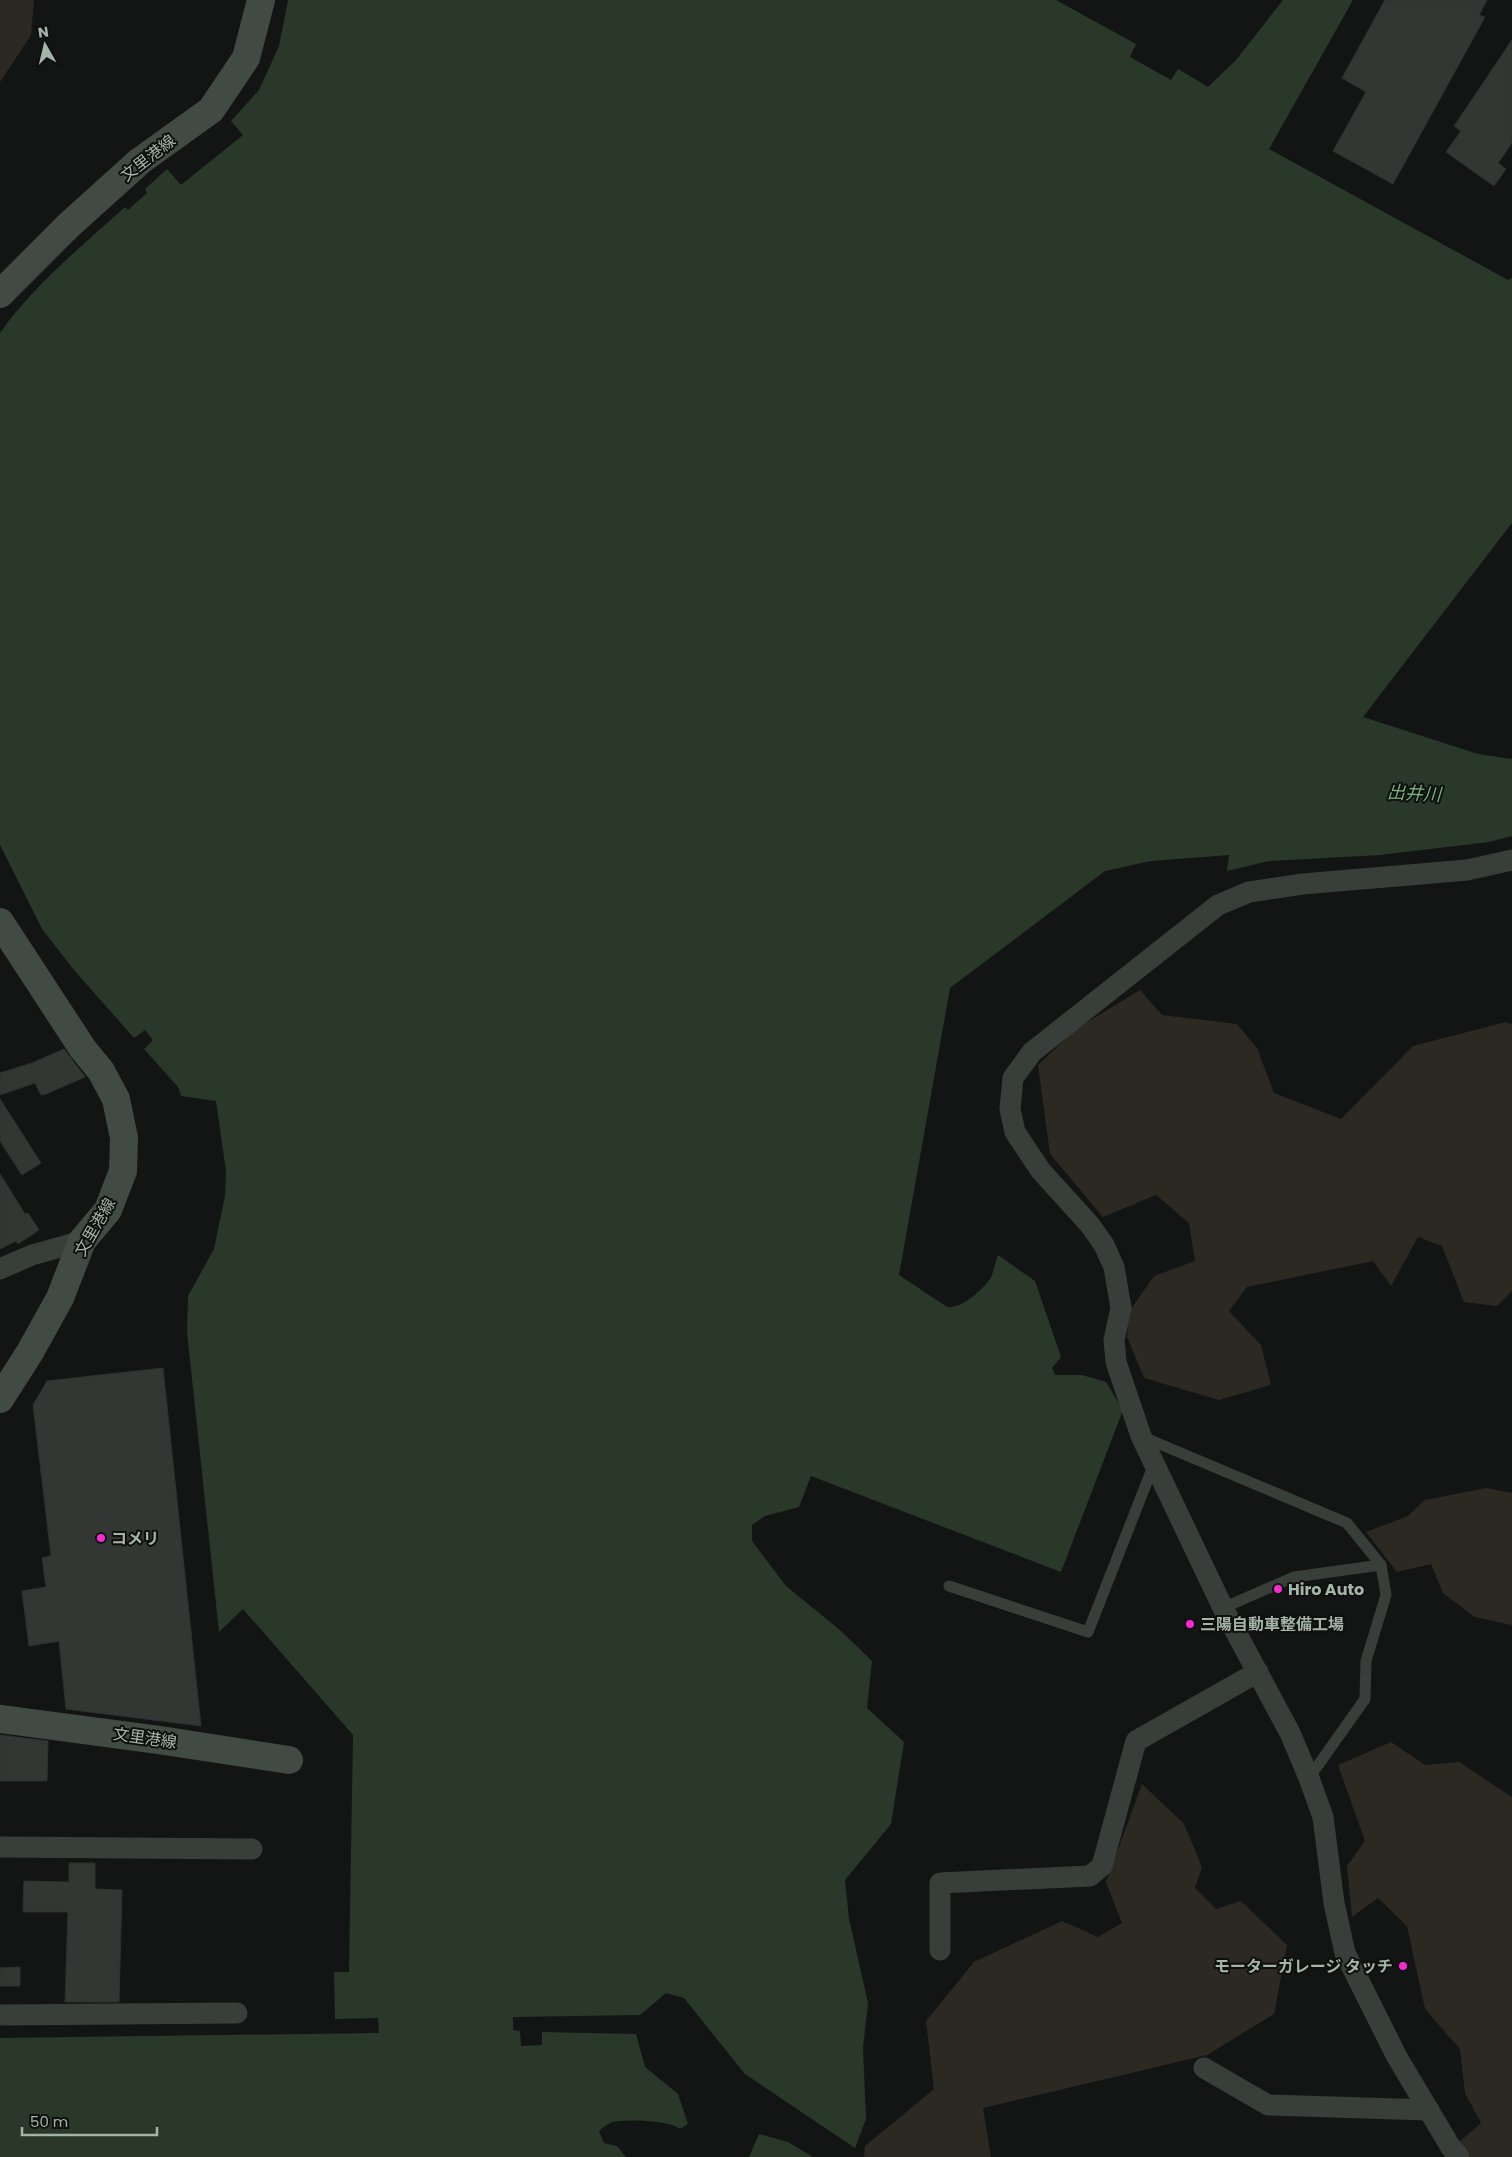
<svg xmlns="http://www.w3.org/2000/svg" width="1512" height="2157" font-family="Poppins,'Noto Sans JP',sans-serif">
	<rect width="100%" height="100%" fill="#131514"/>
	<g fill="#2c2923">
		<path d="M0 0H34L31 35 0 82Z"/>
		<path d="M1140 990 1162 1015 1237 1024 1257 1048 1274 1093 1341 1119 1413 1046 1506 1022 1512 1024V1291L1497 1306 1464 1302 1442 1246 1418 1237 1391 1286 1373 1261 1247 1287 1229 1311 1261 1345 1271 1385 1219 1400 1144 1378 1127 1337 1129 1312 1154 1276 1195 1261 1189 1223 1156 1195 1103 1217 1050 1154 1038 1065 1076 1029Z"/>
		<path d="M1486 1488 1512 1493V1625L1475 1617 1443 1593 1431 1564 1397 1572 1366 1532 1408 1516 1425 1500Z"/>
		<path d="M1391 1742 1425 1765 1459 1762 1512 1797V2157H1469L1458 2143 1481 2123 1465 2093 1460 2049 1425 2009 1407 1926 1378 1898 1352 1917 1347 1866 1365 1841 1338 1765Z"/>
		<path d="M1142 1784 1184 1824 1202 1867 1195 1888 1216 1909 1241 1901 1287 1945 1274 2014 1207 2055 983 2108 991 2157H864L865 2146 934 2089 926 2021 974 1962 1062 1921 1098 1937 1122 1923 1106 1882Z"/>
	</g>
	<g fill="#2a3829">
		<path d="M288 0H1056L1136 44 1130 57 1171 80 1178 69 1208 87 1236 60 1283 0H1353L1269 149 1508 280 1512 278V523L1363 717 1478 754 1512 759V836L1489 842 1380 855 1269 861 1227 871 1229 855 1151 861 1105 871 950 988 899 1275 947 1307C962 1309 982 1290 990 1279 994 1272 995 1262 998 1255L1035 1281 1061 1357 1052 1368 1055 1375H1082L1106 1382 1123 1410 1061 1572 811 1476 799 1507 765 1516 752 1525V1541L786 1586 841 1631 872 1661 867 1708 904 1742 891 1824 845 1880 849 1919 868 2003 863 2048 866 2119 855 2148 745 2074 684 1998 666 1993 640 2015 513 2017V2030L520 2031 521 2046 542 2045V2032L636 2034 645 2067 678 2094 688 2124 680 2129C669 2120 627 2119 613 2122 608 2123 603 2128 599 2131L604 2143 617 2146 626 2157H0V2038L379 2033 378 2018 335 2019 334 1972H349L353 1735 243 1609 219 1632 187 1332 188 1296 214 1249 225 1196 226 1171 216 1101 181 1096 178 1087 144 1049 153 1040 145 1030 134 1038 74 970 42 929 0 845V333C31 288 84 244 125 207L128 210 147 193 145 189 167 169 181 185 243 135 231 121 259 90 279 46Z"/>
		<path d="M759 2134 788 2142 813 2157H749Z"/>
	</g>
	<g fill="#333734" stroke="#2d312f">
		<path d="M1385 0H1487L1479 15 1485 17 1393 184 1333 151 1366 92 1342 78Z"/>
		<path d="M1512 40V143L1498 163 1506 169 1494 186 1446 152 1461 131 1454 126Z"/>
		<path d="M64 1049 85 1077 46 1094 41 1095 35 1083 0 1095V1073L32 1063Z"/>
		<path d="M0 1099 41 1163 22 1175 0 1141Z"/>
		<path d="M0 1174 25 1214 28 1213 39 1230 18 1244 16 1241 0 1249Z"/>
		<path d="M163 1368 201 1726 66 1709 59 1641 29 1646 22 1591 46 1587 42 1558 51 1556 33 1405 47 1381Z"/>
		<path d="M0 1735 48 1741 47 1781H0Z"/>
		<path d="M69 1863H95V1889L122 1890 119 2002H65L68 1912H23L24 1881 69 1882Z"/>
		<path d="M20 1967V1986H0V1968Z"/>
	</g>
	<g fill="none" stroke-linecap="round" stroke-linejoin="round">
		<g stroke="#383f3b" stroke-width="11">
			<path d="M1143 1437 1347 1523 1381 1565 1294 1577 1223 1608"/>
			<path d="M949 1586 1088 1632 1154 1464"/>
			<path d="M1309 1778 1365 1699 1366 1661 1386 1595 1381 1565"/>
		</g>
		<g stroke="#383f3b" stroke-width="21">
			<path d="M0 1269 32 1255 82 1241"/>
			<path d="M0 1847 252 1849"/>
			<path d="M940 1950V1883L1090 1876 1102 1866 1136 1741 1258 1672"/>
			<path d="M0 2015 237 2013"/>
			<path d="M1204 2068 1268 2105 1429 2110"/>
			<path d="M1459 2157 1450 2146 1397 2057 1345 1953 1334 1903 1323 1817 1309 1778 1290 1733 1223 1608 1141 1436 1116 1362 1114 1340 1121 1308 1114 1267 1104 1245 1090 1225 1041 1171 1015 1132 1010 1109 1013 1078 1032 1052 1218 905 1249 892 1303 884 1467 870 1512 860"/>
		</g>
		<g stroke="#424a44" stroke-width="28">
			<path d="M0 294 69 225 140 161 211 110 246 58 261 0"/>
			<path d="M0 922 83 1049 101 1071 116 1099 124 1138 123 1171 108 1210 82 1241 60 1298 30 1352 0 1399"/>
			<path d="M0 1719 159 1740 289 1760"/>
		</g>
	</g>
	<g fill="#f52ad1" stroke="#0e0f0f" stroke-width="2">
		<circle cx="101" cy="1538" r="5"/>
		<circle cx="1278" cy="1589" r="5"/>
		<circle cx="1190" cy="1624" r="5"/>
		<circle cx="1403" cy="1966" r="5"/>
	</g>
	<g text-anchor="middle" dominant-baseline="central" stroke-width="4" stroke-linejoin="round" paint-order="stroke">
		<g font-size="16" fill="#a4b5a8" stroke="#0e0f0f">
			<text transform="translate(148 158) rotate(-38)">文里港線</text>
			<text transform="translate(95 1227) rotate(-60)">文里港線</text>
			<text transform="translate(145 1738) rotate(8)">文里港線</text>
		</g>
		<g font-size="16" font-weight="bold" fill="#a4b5a8" stroke="#0e0f0f" text-anchor="start">
			<text x="111" y="1538">コメリ</text>
			<text x="1288" y="1589">Hiro Auto</text>
			<text x="1200" y="1624">三陽自動車整備工場</text>
			<text x="1393" y="1966" text-anchor="end">モーターガレージ タッチ</text>
		</g>
		<g font-size="18" font-style="italic" fill="#7bb17a" stroke="#0e0f0f">
			<text transform="translate(1414 793) rotate(3)">出井川</text>
		</g>
	</g>
	<g transform="translate(45 45) rotate(352)" stroke="#0e0f0f" stroke-width="4" paint-order="stroke">
	<path d="M0-4L9 19L0 12L-9 19Z" fill="#a4b5a8"/>
	<text y="-8" font-size="14" font-weight="bold" text-anchor="middle" fill="#a4b5a8">N</text>
	</g>
	<path d="M22 2127v8h135v-8" fill="none" stroke="#a4b5a8" stroke-width="2.5"/>
	<text x="30" y="2127" font-size="15" fill="#a4b5a8" stroke="#0e0f0f" stroke-width="4" paint-order="stroke">50 m</text>
</svg>
